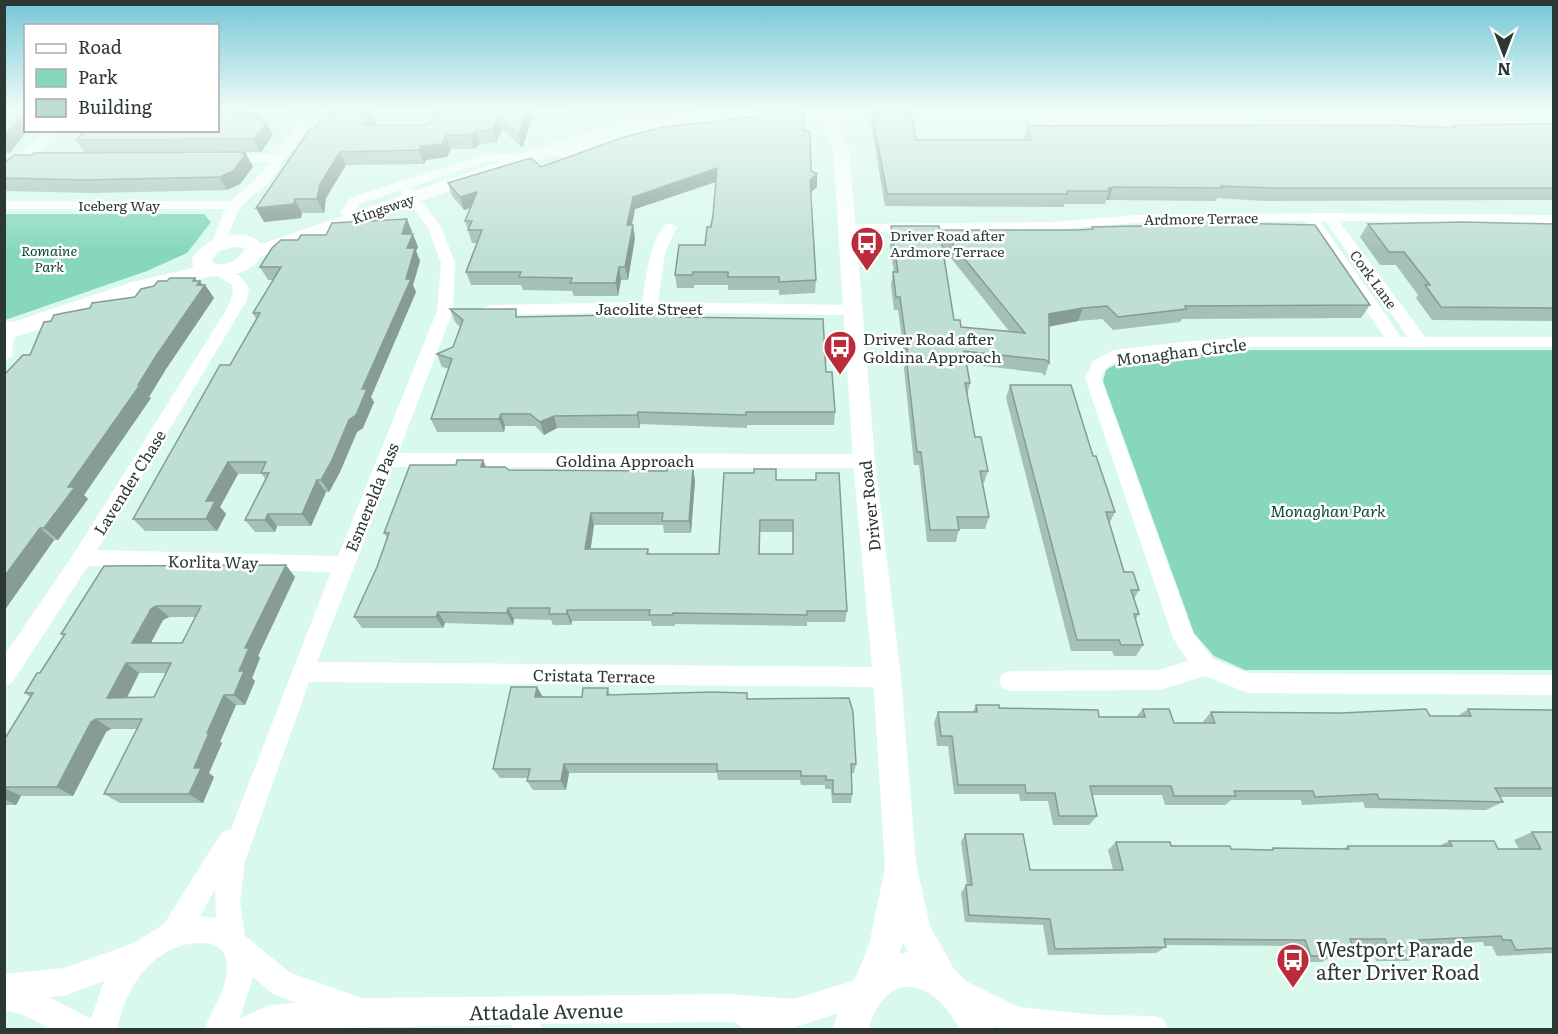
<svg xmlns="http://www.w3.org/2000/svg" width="1558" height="1034" font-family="Literata,serif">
	<rect width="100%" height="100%" fill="#d9f9ed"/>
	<g fill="#86d7bd">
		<path d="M5 214H204L211 222 187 253 147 271 5 320Z"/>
		<path d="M1238 350H1553V670H1245L1214 656 1194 633 1103 381 1106 370 1120 362Z"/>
	</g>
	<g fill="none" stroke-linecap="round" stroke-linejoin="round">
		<g fill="#fff" fill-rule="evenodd">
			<path d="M1346 109H1353L1348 112 1345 110Z"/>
			<path d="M1401 109H1410L1411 110 1408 112Z"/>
			<path d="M1554 114V119L1541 125H1043L1020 117 1023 115 1043 121H1540Z"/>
		</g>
		<g fill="#fff" fill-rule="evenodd">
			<rect x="4" y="109" width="22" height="8"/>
			<path d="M218 109 288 110 294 114 288 118 218 117Z"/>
			<path d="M326 109H461L467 113 461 117 322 116V110Z"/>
			<path d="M571 109 555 116 505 117 499 113 505 109Z"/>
			<path d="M723 109H736L724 120 711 125 643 135 571 157 546 155 540 151 546 147 570 149 641 127 705 119Z"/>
			<path d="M1059 109H1072L1066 113Z"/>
			<path d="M301 119 307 123 305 131 269 182 240 207 223 248H213L211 245 225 209H4V201H231L259 176 270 162H223L218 161V155L276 154 293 131 297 120Z"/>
			<path d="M45 130H59L9 181 4 182V170Z"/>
			<path d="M487 153 512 154 519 158 512 162 488 161 407 188 413 189 442 228 455 263 453 311 398 453 864 454 871 456 873 461 871 466 864 468 393 467 317 662 887 667 895 670 898 677 895 684 887 687 309 682 245 861 240 902 245 936 291 973 362 998 728 994 793 999 863 978 873 982 877 992 873 1002 795 1027 796 1030H745L736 1023 728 1022 541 1024 540 1030H512V1025L204 1030C213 1007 233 982 225 956 223 947 212 943 203 943 155 942 125 986 117 1030H52L22 1014 4 1011V974L64 968 134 943 164 924 222 832 231 829 331 572 88 566 12 683 4 686V656L75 552 228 307 233 293 232 285 210 271 218 266 240 276 249 288 247 300 97 550 338 556 437 311 441 263 428 228 401 192 403 189 360 204 352 215H342L340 212 350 198ZM215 890 216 918 200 916ZM253 977 273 994 297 1003 270 1005 240 1018ZM104 981 91 1019 49 997 64 996Z"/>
			<path d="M1329 213 1554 215V223L1339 221 1425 337H1554V347H1254L1192 351 1118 361 1106 368 1101 378 1193 633 1213 659 1248 673 1554 675V695L1248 693 1205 676 1159 690 1010 691 1002 688 999 681 1002 674 1010 671 1159 670 1188 661 1173 638 1085 378 1093 361 1114 350 1192 341 1254 337H1384L1306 221 1136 223 1051 230 848 232 841 228 848 224 1051 222 1136 215ZM1320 221H1325L1408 337H1401Z"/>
			<path d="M670 223 677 227 665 253 658 302 852 305 860 310 852 315 649 312 489 315 481 310 489 305 642 302C645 285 651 227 670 223Z"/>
			<path d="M4 321 13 322 15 326 12 356 4 361Z"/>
			<path d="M961 979 1019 1007 1097 1015 1154 1016 1164 1020 1168 1030H1004L951 1003 947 993 951 983Z"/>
		</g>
		<path fill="#fff" fill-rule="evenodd" d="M823 109H837L841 136 849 148 875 461 901 677 916 863 930 926 954 969 978 993 997 1030H960C934 979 887 966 868 1030H832L846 990 857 975 870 941 885 867 873 677 853 461 833 148 825 136ZM903 943 908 952 899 954Z"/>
		<path fill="#fff" fill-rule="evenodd" d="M725 109 1554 110V120L682 121 613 134 261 257C245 279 225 273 203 278 134 295 72 322 4 340V325L132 282 193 268 192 258C203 239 244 224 261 244L603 126 682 111ZM238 247 245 249C238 261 224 268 212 262 214 250 227 248 238 247Z"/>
	</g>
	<g fill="#a5c0b6" fill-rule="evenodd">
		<path d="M218 109H244L247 114 267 123 273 135 261 152H245L253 167 240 184 227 190 93 193 4 191V163L31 155 84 152 76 140Z"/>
		<path d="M438 109H529L532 119 522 148 502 129 496 143 480 144 474 149H451L447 157 426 160 424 164 346 165 326 198 324 213H302L301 218 264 222 315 129 326 122 371 112 376 125H422L430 123Z"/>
		<path d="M872 112 916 140H1025L1024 138 1027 126 1452 127 1454 125 1554 124V200L1264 201 1217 198 1216 201 1109 200H1106L1105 204H1064V207L885 206 871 125Z"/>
		<path d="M23 114 26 118V130L10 153H4V115Z"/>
		<path d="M800 114 804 131 811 171 817 187 811 192 816 280 815 293 779 295V290H728V285H694V288H677L675 275 705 245 713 215 716 182 635 209 632 225H633L635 238 628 280H621L618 296H574L572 291 523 290 521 285H471L466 272 477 243H472L465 221 470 208 464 210 452 196 448 183 541 167 760 117Z"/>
		<path d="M407 219 412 232 411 234 418 247 416 251 420 261 413 285 416 292 371 397 374 402 363 428 357 432 340 472 329 492H326L311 526H277L275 532H255L245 520 265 479 262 474H238L220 507 226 514 217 531H145L133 519 230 365 256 319 253 313 273 280H268L260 267 298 240Z"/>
		<path d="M1183 222 1370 305 1361 318 1182 319 1180 322 1113 330 1102 319 1078 321 1049 327V363L1045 376 1042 373 967 364 970 383 967 396 975 437 988 471 984 483H983L989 517 985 529H959L956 542H927L919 465H914L904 369 905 361 898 310H894L891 285 893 272H894L889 239 891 226 940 232 941 230H1092V227L1182 225ZM943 248 1009 331 961 327 954 320Z"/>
		<path d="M1368 224H1554V321L1432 320 1416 298 1418 295 1396 265H1380L1360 237Z"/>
		<path d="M197 281 203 285H205L214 298 166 369 149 397 151 398 84 495 88 499 58 540H54L4 611V375L30 355 51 321 90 308Z"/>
		<path d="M450 309 518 317H673L826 372 835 412 834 425H747V428L640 424V428H557L544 435 535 426H505L504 432H437L431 419 449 369 442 367 437 354 453 347 460 327 455 322Z"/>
		<path d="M1010 385 1093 456 1115 512 1109 524 1124 572 1139 590 1134 599 1139 614 1136 619 1143 645 1136 656H1114L1112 651H1071L1006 398Z"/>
		<path d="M483 460 486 467 509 470 667 471 693 468 695 481 691 533H664L663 525H594L590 549H648L649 554H719L776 480H816V473L847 611 845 622H807V626L675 624V626H652L651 621H572L571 625H553L551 620 514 619 513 625 445 623 443 628H362L354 617 377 567 387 538 384 533 456 465ZM760 532H793V554H760Z"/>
		<path d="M104 566 295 577 258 656 260 658 252 678 255 681 245 705H236L220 741 222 743 209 773 214 777 203 803H120L104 794 137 729H111L106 732 73 796H21L16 805H4V740L30 697 25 693 40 673 64 636 61 634ZM169 617H195L182 643H151L163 620ZM139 673H166L154 697H127Z"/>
		<path d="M608 688 610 695 747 699 856 764 854 773H851L852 794 851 803H832L831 789H825V785H801L800 780H718L717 773H569L566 790H533L527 781 528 778H500L493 769 543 697H582Z"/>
		<path d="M976 705 1099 717H1136L1143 709 1174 723H1202L1211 712 1458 716 1468 709 1554 710V797H1500L1503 802 1486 810 1365 808 1363 802 1302 805 1301 800H1231L1225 805H1165L1162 795H1092L1097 816 1089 825H1053L1048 801H1020L1019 794H954L948 746H937L934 722 938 712H973Z"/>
		<path d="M1532 832H1554V953L1497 956 1492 946H1484L1483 942 1421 945 1425 955 1408 961H1376L1370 945H1352L1354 950 1339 955H1335V956L1321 962H1297L1291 946 1165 945 1166 947 1156 953 1048 955 1043 925 965 922 961 893 966 885H967L961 842 965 834 1030 870H1113L1108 850 1116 842 1231 849 1270 850 1273 848 1343 849 1348 846H1439L1449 841 1498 849H1519L1514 840Z"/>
	</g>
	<g fill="#869c94">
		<path d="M243 109H244L250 120 238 114Z"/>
		<path d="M528 109H529L532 119 522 148 518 134Z"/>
		<path d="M371 112 376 125H363Z"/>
		<path d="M23 114 26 118V130H28L10 153 4 146V135Z"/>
		<path d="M259 114 264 126 267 123 273 135 261 152 254 139 256 118Z"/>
		<path d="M498 116 502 129 496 143 493 130Z"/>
		<path d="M477 131 480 144 474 149 470 135Z"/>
		<path d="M446 135 451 149 447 157 426 160 424 164 419 150 421 146Z"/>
		<path d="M245 152 253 167 240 184 227 190 220 177Z"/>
		<path d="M340 152 346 165 326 198 324 213 317 199 320 184Z"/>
		<path d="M717 168 718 181 635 209 629 238 627 225 633 197Z"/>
		<path d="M817 174V187L810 193V180Z"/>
		<path d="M1113 187 1109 200H1106L1109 191 1108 188Z"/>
		<path d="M477 192 481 205 464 210 460 197Z"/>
		<path d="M295 199 302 213 301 218 264 222 256 208Z"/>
		<path d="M407 219 412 232 407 247 402 234Z"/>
		<path d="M633 225 635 238 628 280 625 267Z"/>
		<path d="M413 234 418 247 416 251 420 261 413 285 416 292 371 397 374 402 363 428 357 432 340 472 329 492 321 480 362 389 406 279 407 248Z"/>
		<path d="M619 267 621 280 618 296 616 283Z"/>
		<path d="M195 278 198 283 200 281 204 287 205 285 214 298 166 369 149 397 151 398 84 495 88 499 58 540 44 528 68 487 138 385Z"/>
		<path d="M1083 308 1078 321 1045 327 1049 314Z"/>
		<path d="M638 412 640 424V428L637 415Z"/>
		<path d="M501 414 505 426 504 432 499 419Z"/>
		<path d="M554 416 557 428 544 435 540 422Z"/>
		<path d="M483 460 488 473 481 467Z"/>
		<path d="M228 462 238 474 220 507 226 514 217 531 206 519V501Z"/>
		<path d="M693 468 695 481 691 533 689 521Z"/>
		<path d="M317 480 326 492 311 526 302 514Z"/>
		<path d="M591 513 594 525 589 561 585 549Z"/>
		<path d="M268 514 277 526 275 532 265 520Z"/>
		<path d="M40 528 54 540 4 611V577Z"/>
		<path d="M286 565 295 577 258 656 260 658 252 678 255 681 245 705 234 695 245 648Z"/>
		<path d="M156 606 169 617 163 620 145 654 132 643 151 609Z"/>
		<path d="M508 608 514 619 513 625 507 613Z"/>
		<path d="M567 610 572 621 571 625 567 614Z"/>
		<path d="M438 612 445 623 443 628 436 617Z"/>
		<path d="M126 663 139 673 122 708 107 698Z"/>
		<path d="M537 687 543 697H535Z"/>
		<path d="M224 695 236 705 220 742 222 743 209 773 214 777 203 803 189 794 194 768 207 733Z"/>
		<path d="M96 719 111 729 106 732 73 796 57 787 91 722Z"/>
		<path d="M564 764 569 773 566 790 561 781Z"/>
		<path d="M4 788 21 796 16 805 4 799Z"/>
	</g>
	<g fill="#c0dfd4" stroke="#869c94" stroke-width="1.5" fill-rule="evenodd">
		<path d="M218 109H243L238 114H259L256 118 267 123 254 139 76 140 85 130H218Z"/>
		<path d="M438 109H528L518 134 498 116 493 130 477 131 470 135H446L442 144 421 146 419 150 340 152 320 184 317 199H295L294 204 256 208 310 129H315L320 122H326L332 112H371L363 125H422L430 123Z"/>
		<path d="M760 111H800V114L804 115V131H810L811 171 817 174 810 180 816 280 779 282V277H728V272H693L692 275H675L679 245H705L707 227H711L713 215 717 168 633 197 627 225H633L625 267H619L616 283H570L572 278 519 277 521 272H466L482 230H468L472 221H465L477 192 460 197 448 183 531 158 541 167 621 138 663 127 740 119V117H760Z"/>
		<path d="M872 112H911L916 140H1032L1027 126 1391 125 1456 128 1454 125 1554 124V188H1270L1221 186 1222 188 1113 187 1108 188 1109 191H1067V194H887Z"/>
		<path d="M23 114 4 135V115Z"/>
		<path d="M245 152 243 154H246L233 171 220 177 84 180 4 178V163L15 155H31L34 153Z"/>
		<path d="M407 219 402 234H413L407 248H415L406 279H411L362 389H367L356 415 349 420 332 460 321 480H317L302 514H268L265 520H245L269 473H261L266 462H228L206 501H215L206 519H133L220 365H230L260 313H253L281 267H260L272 248 281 240H298L301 235H326L332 223Z"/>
		<path d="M1183 222 1315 225 1370 305 1185 306 1186 309 1118 317 1107 306 1083 308 1049 314V363L1046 360 964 351 970 383H965L975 437H981L988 471H980L989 517H957L959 530H930L921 452H917L906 356H908L900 297H896L893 272H898L891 226H939L954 320H960L961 327 1025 333 941 230H1077L1093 229 1092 227 1184 225Z"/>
		<path d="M1462 222 1554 224V308L1441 307 1425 285H1430L1404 252H1389L1368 224Z"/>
		<path d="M170 278H195L193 281H200L197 285H205L156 356 138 385H140L68 487H75L44 528H40L4 577V375L23 355H30L44 322 51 321 54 315 90 308 92 303 135 297 141 289 154 286 158 281H167Z"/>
		<path d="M450 309H516V317L668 314 673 317 823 319 826 372H832L835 412H746V415L638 412 637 415 554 416 540 422 530 414H501L499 419H431L452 359 437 354 453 347 463 320Z"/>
		<path d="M1010 385H1071L1093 456H1096L1115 512H1106L1124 572H1133L1139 590H1131L1139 614H1134L1143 645H1121L1119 640H1077Z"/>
		<path d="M457 460H483L481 467H505L509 470 667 471 668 468H693L689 521H662L663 513H591L585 549H648L647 554H719L724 473H754V469H776V480H816V473H839L847 611H807V615L673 613 672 615H649L650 610H567V614H549L550 608H508L507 613 438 612 436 617H354L377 567 389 533H384L410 465H456ZM760 520H793V554H759Z"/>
		<path d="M286 565 245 648H249L239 671H244L234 695H224L207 733H209L194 768H201L189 794H104L142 719H96L91 722 57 787H4V740L33 693H25L37 673H40L65 634H61L104 566ZM156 606H201L182 643H132L151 609ZM126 663H171L154 697 107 698Z"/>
		<path d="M511 687H537L535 697H582L583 688H608L607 695 712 692 747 693V699L849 698 853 712 856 764H851L852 794H833V780H826V776H801V771H717V764H564L561 781H527L530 769H493Z"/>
		<path d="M976 705H999V708L1098 710 1099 717H1145L1143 709H1169L1174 723H1215L1211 712 1341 713 1426 709 1430 716H1471L1468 709 1554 710V788H1495L1503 802 1379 799 1377 794 1315 797 1313 791H1234L1236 796H1174L1171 786H1090L1097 816H1059L1055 793H1026L1025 785H958L952 736H941L938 712H977Z"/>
		<path d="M1532 832H1554V948L1516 950 1511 940H1503L1501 936 1419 940 1425 955H1392L1385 939H1350L1354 950H1333L1335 956H1311L1305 940 1164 939 1166 947 1055 949 1050 919 969 915 966 885H972L965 834H1023L1030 870H1123L1116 842H1170L1171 846H1230L1231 849 1273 850V848L1349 849 1348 846H1452L1449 841H1494L1498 849H1541Z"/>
	</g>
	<linearGradient id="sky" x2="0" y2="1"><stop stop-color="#73c6d6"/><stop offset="0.43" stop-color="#eefcf7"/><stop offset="1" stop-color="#eefcf7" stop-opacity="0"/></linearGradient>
	<rect width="1558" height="253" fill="url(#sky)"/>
	<defs>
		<g id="bus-pin" transform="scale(1.725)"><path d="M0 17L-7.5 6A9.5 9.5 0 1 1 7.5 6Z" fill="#bc2b39" stroke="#fff"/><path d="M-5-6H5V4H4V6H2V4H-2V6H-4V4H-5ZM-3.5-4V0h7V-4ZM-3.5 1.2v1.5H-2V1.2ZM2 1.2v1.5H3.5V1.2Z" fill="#fff"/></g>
	</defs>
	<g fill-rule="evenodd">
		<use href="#bus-pin" x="867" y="243"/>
		<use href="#bus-pin" x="840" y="347"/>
		<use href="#bus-pin" x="1293" y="960"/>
	</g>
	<g text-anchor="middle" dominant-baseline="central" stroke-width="5" stroke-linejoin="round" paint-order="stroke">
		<g font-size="14" fill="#2c3834" stroke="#fff">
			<text x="119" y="205">Iceberg Way</text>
			<text transform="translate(383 208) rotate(-19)">Kingsway</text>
			<text transform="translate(1201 218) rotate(-1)">Ardmore Terrace</text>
			<text transform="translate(1374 279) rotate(54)">Cork Lane</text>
		</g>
		<g font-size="14" fill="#2c3834" stroke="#fff" text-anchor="start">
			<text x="890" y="235">Driver Road after<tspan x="890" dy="16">Ardmore Terrace</tspan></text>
		</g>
		<g font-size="14" font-style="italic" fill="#0f4638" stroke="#fff">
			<text x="49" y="250">Romaine<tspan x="49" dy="16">Park</tspan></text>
		</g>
		<g font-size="16" fill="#2c3834" stroke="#fff">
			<text x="649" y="308">Jacolite Street</text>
			<text transform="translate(1181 351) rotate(-7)">Monaghan Circle</text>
			<text x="625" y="460">Goldina Approach</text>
			<text transform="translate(129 482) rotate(-58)">Lavender Chase</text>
			<text transform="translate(371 497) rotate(-68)">Esmerelda Pass</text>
			<text transform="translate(869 506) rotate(-96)">Driver Road</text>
			<text transform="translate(213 561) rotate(1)">Korlita Way</text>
			<text transform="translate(594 675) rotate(1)">Cristata Terrace</text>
		</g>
		<g font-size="16" fill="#2c3834" stroke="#fff" text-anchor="start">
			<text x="863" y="338">Driver Road after<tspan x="863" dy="18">Goldina Approach</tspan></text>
		</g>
		<g font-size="16" font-style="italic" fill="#0f4638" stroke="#fff">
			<text x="1328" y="510">Monaghan Park</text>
		</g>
		<g font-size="20" fill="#2c3834" stroke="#fff" text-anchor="start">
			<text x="1316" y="948">Westport Parade<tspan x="1316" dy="23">after Driver Road</tspan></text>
		</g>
		<g font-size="20" fill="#2c3834" stroke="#fff">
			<text transform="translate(546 1010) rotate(-1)">Attadale Avenue</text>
		</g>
	</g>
	<rect width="1558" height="1034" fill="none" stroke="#2c3834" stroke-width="12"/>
	<rect x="24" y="24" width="195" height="108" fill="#ffffff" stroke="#abafae" stroke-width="1.5"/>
	<rect x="36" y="44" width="30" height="9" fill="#ffffff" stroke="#abafae" stroke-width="1.5"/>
	<text x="78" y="54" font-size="18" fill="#2c3834">Road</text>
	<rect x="36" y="69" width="30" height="18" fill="#86d7bd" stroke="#abafae" stroke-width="1.5"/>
	<text x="78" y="84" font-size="18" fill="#2c3834">Park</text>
	<rect x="36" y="99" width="30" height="18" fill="#c0dfd4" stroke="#abafae" stroke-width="1.5"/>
	<text x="78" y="114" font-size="18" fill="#2c3834">Building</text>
	<g transform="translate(1504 54) rotate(180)" stroke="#ffffff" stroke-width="4.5" paint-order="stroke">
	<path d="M0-4.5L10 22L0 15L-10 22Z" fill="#2c3834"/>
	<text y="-9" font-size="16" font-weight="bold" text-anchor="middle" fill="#2c3834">N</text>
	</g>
</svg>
